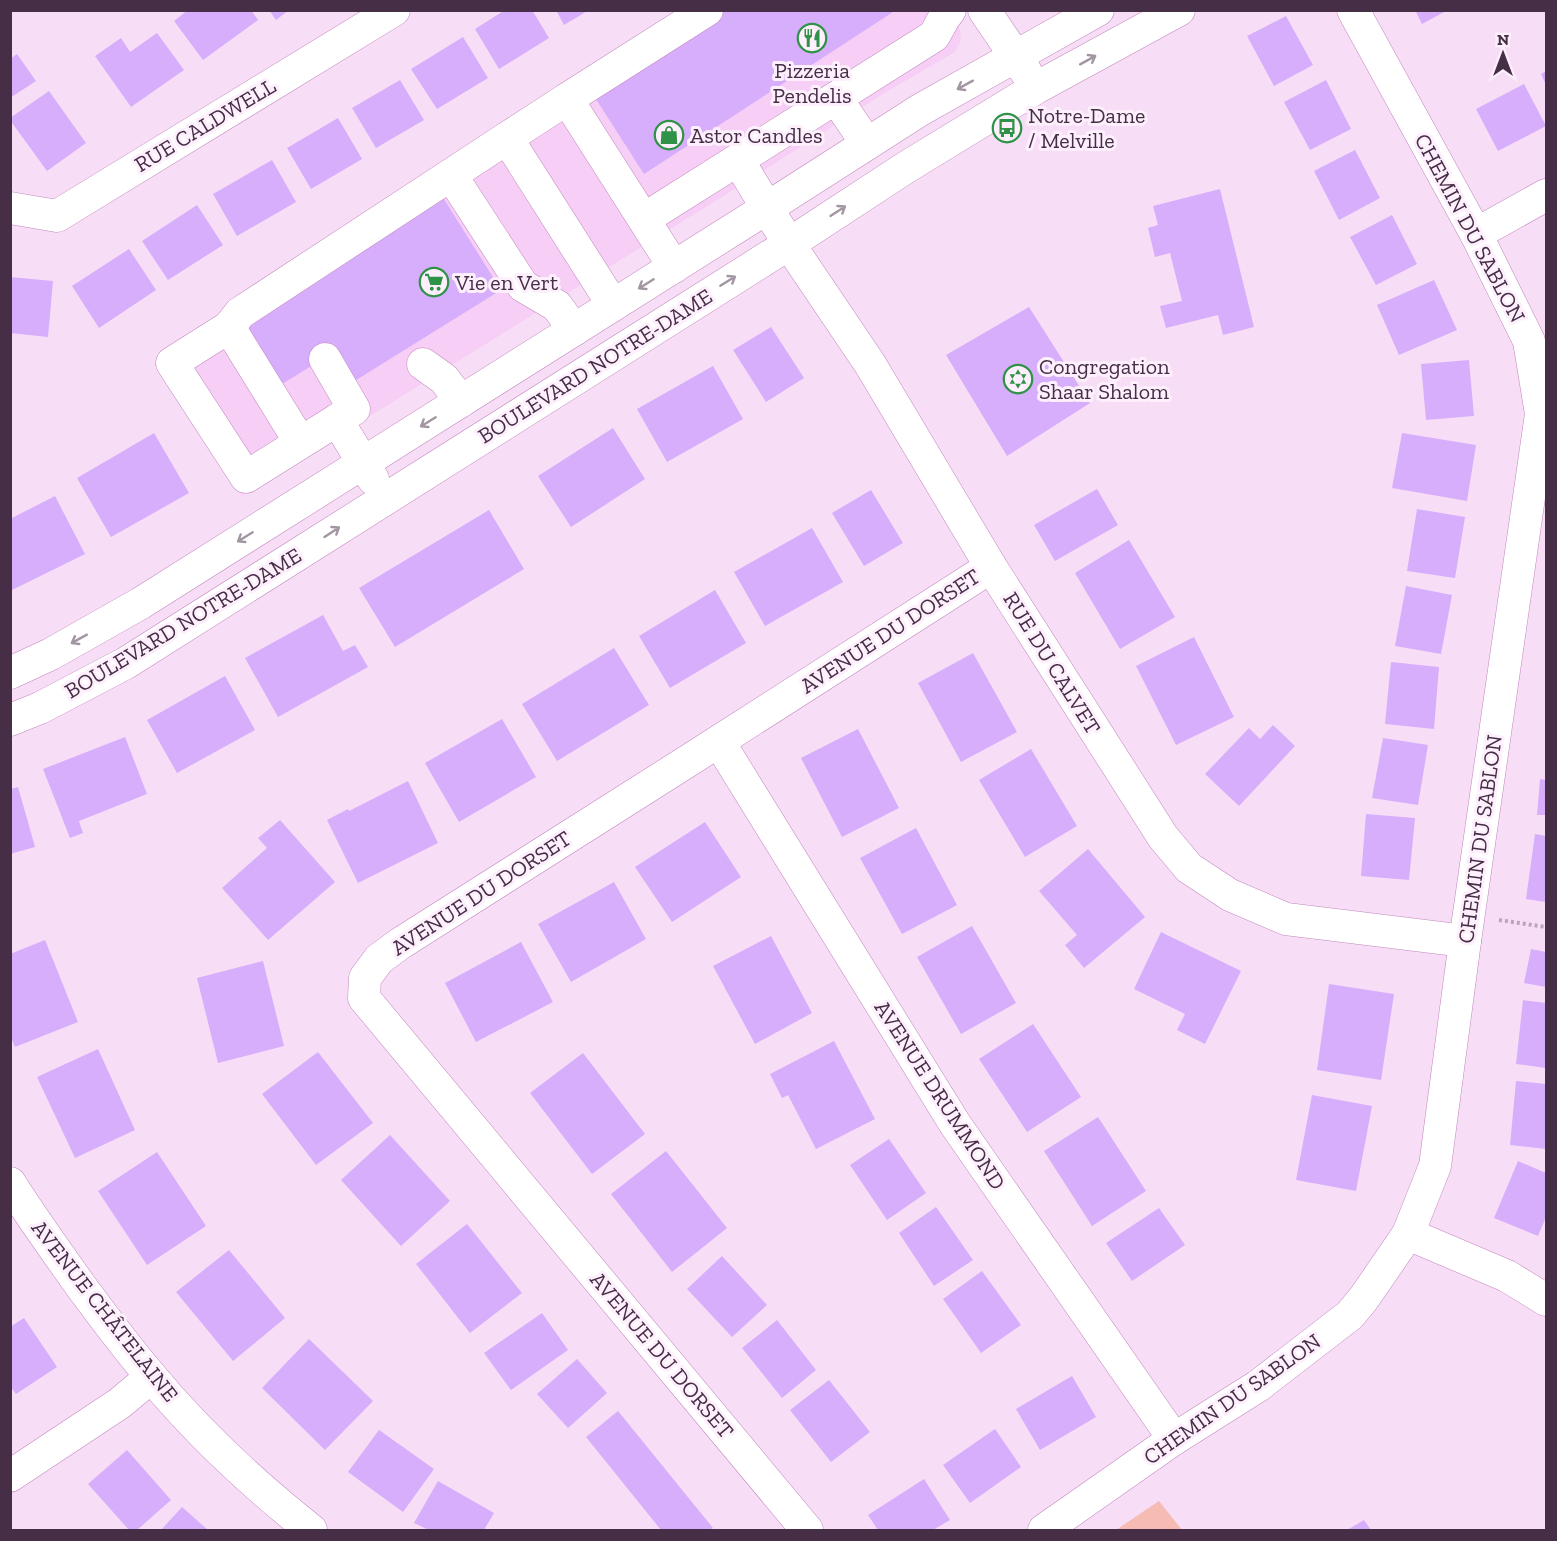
<svg xmlns="http://www.w3.org/2000/svg" width="1557" height="1541" font-family="'Zilla Slab',serif">
	<rect width="100%" height="100%" fill="#f7def6"/>
	<path fill="#f7cef5" d="M693 11H947L958 24 961 35 960 43 955 52 886 92 733 190 242 496 154 364Z"/>
	<path fill="#f6bbb3" d="M1159 1501 1182 1530H1116Z"/>
	<g fill="#d7aefb">
		<path d="M188 10H251L258 20 203 60 174 21Z"/>
		<path d="M269 10H289L276 20Z"/>
		<path d="M505 10H532L549 38 499 69 475 29Z"/>
		<path d="M556 10H589L564 25Z"/>
		<path d="M722 10H896L644 174 594 96Z"/>
		<path d="M1415 10H1448L1422 24Z"/>
		<path d="M1286 16 1313 65 1274 86 1247 36Z"/>
		<path d="M157 33 184 70 131 107 95 56 121 38 130 52Z"/>
		<path d="M463 37 488 78 437 109 411 69Z"/>
		<path d="M17 54 36 81 10 98V59Z"/>
		<path d="M1546 71V85L1541 74Z"/>
		<path d="M400 80 424 120 376 148 352 108Z"/>
		<path d="M1326 80 1351 129 1310 150 1284 102Z"/>
		<path d="M1524 84 1546 126 1498 151 1476 109Z"/>
		<path d="M49 91 86 143 47 171 10 120V118Z"/>
		<path d="M338 118 362 159 311 189 287 148Z"/>
		<path d="M1355 150 1380 198 1339 220 1314 171Z"/>
		<path d="M272 160 296 202 237 236 213 194Z"/>
		<path d="M1220 189 1254 327 1223 335 1218 315 1166 328 1160 306 1182 301 1170 253 1155 257 1148 228 1158 225 1153 206Z"/>
		<path d="M442 196 501 290 353 382 334 352 282 384 242 321Z"/>
		<path d="M197 205 223 245 168 280 142 241Z"/>
		<path d="M1392 215 1417 264 1376 285 1350 237Z"/>
		<path d="M129 249 156 290 99 328 72 286Z"/>
		<path d="M10 277 53 281 48 337 10 333Z"/>
		<path d="M1434 280 1457 330 1399 355 1377 305Z"/>
		<path d="M1029 307 1090 403 1007 456 946 355Z"/>
		<path d="M771 327 804 378 766 402 733 350Z"/>
		<path d="M1469 360 1474 416 1426 420 1421 364Z"/>
		<path d="M713 366 743 419 667 462 637 409Z"/>
		<path d="M613 428 645 479 571 527 538 476Z"/>
		<path d="M154 433 189 493 111 537 77 478Z"/>
		<path d="M1402 433 1476 445 1467 501 1392 488Z"/>
		<path d="M1097 489 1118 525 1055 561 1034 525Z"/>
		<path d="M871 490 903 543 864 566 832 513Z"/>
		<path d="M55 496 85 554 10 591V519Z"/>
		<path d="M1417 509 1465 517 1455 578 1407 571Z"/>
		<path d="M489 510 524 569 395 647 359 588Z"/>
		<path d="M812 528 843 582 765 626 734 572Z"/>
		<path d="M1129 540 1175 617 1120 649 1075 573Z"/>
		<path d="M1406 586 1452 595 1441 654 1395 646Z"/>
		<path d="M715 590 746 643 670 688 639 636Z"/>
		<path d="M323 615 343 651 355 645 368 667 278 717 245 658Z"/>
		<path d="M1194 637 1234 717 1176 745 1136 666Z"/>
		<path d="M614 648 649 705 557 761 522 704Z"/>
		<path d="M973 653 1017 732 961 762 918 683Z"/>
		<path d="M1391 662 1439 667 1434 729 1385 724Z"/>
		<path d="M225 676 255 730 177 773 147 720Z"/>
		<path d="M502 719 536 777 459 822 425 763Z"/>
		<path d="M1273 725 1295 746 1239 806 1205 774 1249 728 1260 739Z"/>
		<path d="M858 729 899 808 842 837 801 758Z"/>
		<path d="M125 737 147 794 79 821 83 833 70 838 43 769Z"/>
		<path d="M1383 738 1428 745 1418 805 1372 798Z"/>
		<path d="M1031 749 1077 826 1025 857 979 780Z"/>
		<path d="M1540 779 1546 780V815H1537Z"/>
		<path d="M408 781 438 843 358 883 327 820 348 809 349 811Z"/>
		<path d="M18 787 35 847 10 854V789Z"/>
		<path d="M1366 814 1415 818 1409 880 1361 876Z"/>
		<path d="M280 820 335 882 268 940 222 888 267 848 258 838Z"/>
		<path d="M705 822 741 877 672 922 635 867Z"/>
		<path d="M916 828 957 905 902 934 860 858Z"/>
		<path d="M1535 834 1546 836V902L1526 899Z"/>
		<path d="M1088 849 1145 917 1084 968 1065 945 1077 935 1039 891Z"/>
		<path d="M614 882 646 939 571 982 538 924Z"/>
		<path d="M972 926 1016 1003 961 1034 917 957Z"/>
		<path d="M1161 932 1241 971 1205 1044 1177 1030 1185 1014 1134 989Z"/>
		<path d="M771 936 812 1013 755 1044 713 966Z"/>
		<path d="M45 940 78 1022 15 1047 10 1035V954Z"/>
		<path d="M521 942 553 1002 476 1042 445 983Z"/>
		<path d="M1531 949 1546 952V987L1524 983Z"/>
		<path d="M263 961 284 1046 218 1063 197 978Z"/>
		<path d="M1329 984 1394 994 1381 1080 1317 1070Z"/>
		<path d="M1523 1000 1546 1003V1068L1516 1064Z"/>
		<path d="M1033 1024 1081 1097 1027 1132 979 1059Z"/>
		<path d="M834 1041 875 1119 816 1149 788 1095 782 1098 770 1074Z"/>
		<path d="M98 1049 135 1130 75 1158 37 1077Z"/>
		<path d="M318 1052 373 1123 316 1165 262 1094Z"/>
		<path d="M583 1053 645 1134 592 1174 530 1093Z"/>
		<path d="M1516 1081 1546 1084V1149L1510 1145Z"/>
		<path d="M1312 1095 1372 1106 1356 1191 1296 1180Z"/>
		<path d="M1098 1117 1146 1191 1092 1226 1044 1151Z"/>
		<path d="M390 1135 450 1201 401 1246 341 1180Z"/>
		<path d="M889 1139 926 1193 887 1220 850 1165Z"/>
		<path d="M666 1151 727 1228 672 1272 611 1194Z"/>
		<path d="M157 1152 206 1226 147 1265 98 1191Z"/>
		<path d="M1518 1161 1546 1173V1217L1538 1236 1494 1218Z"/>
		<path d="M936 1207 973 1260 934 1286 899 1233Z"/>
		<path d="M1159 1208 1185 1245 1132 1281 1106 1243Z"/>
		<path d="M467 1224 522 1293 470 1333 416 1264Z"/>
		<path d="M229 1250 285 1318 233 1361 176 1292Z"/>
		<path d="M722 1256 767 1305 732 1337 687 1289Z"/>
		<path d="M982 1271 1021 1325 981 1353 943 1299Z"/>
		<path d="M542 1313 568 1350 511 1390 484 1353Z"/>
		<path d="M24 1318 57 1367 16 1394 10 1386V1327Z"/>
		<path d="M777 1320 816 1370 782 1398 742 1348Z"/>
		<path d="M309 1339 373 1401 325 1450 262 1388Z"/>
		<path d="M577 1359 607 1393 568 1428 537 1394Z"/>
		<path d="M1072 1376 1096 1417 1040 1450 1016 1409Z"/>
		<path d="M829 1380 870 1432 831 1462 790 1410Z"/>
		<path d="M618 1411 713 1528 709 1530H661L586 1437Z"/>
		<path d="M995 1429 1021 1467 970 1503 943 1465Z"/>
		<path d="M379 1430 434 1469 403 1512 348 1472Z"/>
		<path d="M127 1450 171 1500 137 1530H129L88 1484Z"/>
		<path d="M924 1479 950 1520 933 1530H878L868 1515Z"/>
		<path d="M438 1481 494 1513 484 1530H429L414 1523Z"/>
		<path d="M182 1507 208 1530H161Z"/>
		<path d="M1364 1520 1371 1530H1347Z"/>
	</g>
	<g fill="none" stroke-linecap="round" stroke-linejoin="round">
		<g stroke="#c286bf" stroke-width="33">
			<g id="minor">
				<path d="M984 10 1026 72"/>
				<path d="M836 98 867 144"/>
				<path d="M567 99 707 10"/>
				<path d="M507 138 567 99 674 267"/>
				<path d="M738 160 789 244 870 364 991 567 1142 804 1163 837 1189 868 1230 895 1286 919 1465 941"/>
				<path d="M451 175 523 286 557 306 574 330"/>
				<path d="M10 208 57 216 394 10"/>
				<path d="M644 219 934 36 944 18 950 10"/>
				<path d="M1476 234 1546 195"/>
				<path d="M229 327 240 313 507 138 613 305"/>
				<path d="M325 359 354 409 337 420"/>
				<path d="M423 364 444 379 461 401"/>
				<path d="M300 442 229 327 172 363 246 477 337 420 373 479"/>
				<path d="M10 673 51 654 141 603 767 208 920 110 1098 10"/>
				<path d="M10 720 40 708 126 663 789 244 905 168 1036 88 1179 10"/>
				<path d="M719 742 955 1124 1174 1439"/>
				<path d="M10 1183C32 1218 56 1251 80 1285 103 1316 125 1346 150 1375 198 1433 253 1484 311 1530"/>
				<path d="M1408 1234 1507 1276 1546 1300"/>
				<path d="M10 1476 120 1403 151 1377"/>
				<path d="M807 1530 364 998 365 978 379 959 401 943 691 759 991 567"/>
				<path d="M1044 1530 1174 1439 1258 1386 1350 1315 1364 1298 1408 1234 1435 1166 1465 941 1541 414 1529 341 1476 234 1353 10"/>
			</g>
		</g>
		<path stroke="#bda4bc" stroke-width="4" stroke-dasharray="3 3" stroke-linecap="butt" d="M1499 920 1546 927"/>
		<use href="#minor" stroke="#fff" stroke-width="32"/>
	</g>
	<defs><path id="oneway-shaft" d="M-6 0H5M1.5-3L5.5 0L1.5 3" fill="none" stroke-width="1.6" stroke-linecap="round" stroke-linejoin="round" transform="scale(1.5)"/></defs>
	<g stroke="#a296a2">
		<use href="#oneway-shaft" transform="translate(1088 60) rotate(-29)"/>
		<use href="#oneway-shaft" transform="translate(965 85) rotate(151)"/>
		<use href="#oneway-shaft" transform="translate(838 211) rotate(-33)"/>
		<use href="#oneway-shaft" transform="translate(728 281) rotate(-32)"/>
		<use href="#oneway-shaft" transform="translate(646 284) rotate(148)"/>
		<use href="#oneway-shaft" transform="translate(428 422) rotate(148)"/>
		<use href="#oneway-shaft" transform="translate(332 532) rotate(-33)"/>
		<use href="#oneway-shaft" transform="translate(245 537) rotate(148)"/>
		<use href="#oneway-shaft" transform="translate(79 639) rotate(151)"/>
	</g>
	<defs>
		<g id="restaurant-ring" transform="scale(1.5)"><circle r="9.5" fill="#fdf0fc" stroke="#2f9247" stroke-width="1.5"/><path d="M-5-6h1v4h1v-4h1v4h1v-4h1v5L-1.5 .5V6h-2V.5L-5-1ZM5-6V6H3V1.5H1.5Q1.5-4 5-6Z" fill="#2f9247"/></g>
		<g id="bus-ring" transform="scale(1.5)"><circle r="9.5" fill="#fdf0fc" stroke="#2f9247" stroke-width="1.5"/><path d="M-5-6H5V4H4V6H2V4H-2V6H-4V4H-5ZM-3.5-4V0h7V-4ZM-3.5 1.2v1.5H-2V1.2ZM2 1.2v1.5H3.5V1.2Z" fill="#2f9247"/></g>
		<g id="shop-ring" transform="scale(1.5)"><circle r="9.5" fill="#fdf0fc" stroke="#2f9247" stroke-width="1.5"/><path d="M-5-2.5h2.3a2.7 3.5 0 0 1 5.4 0H5L5.5 6h-11ZM-1.5-2.5h3a1.5 2.3 0 0 0-3 0Z" fill="#2f9247"/></g>
		<g id="supermarket-ring" transform="scale(1.5)"><circle r="9.5" fill="#fdf0fc" stroke="#2f9247" stroke-width="1.5"/><path d="M-6-5.5h2.5l.6 2H6L4.5 2H-2.5L-4.4-4H-6ZM-1.5 3.2a1.3 1.3 0 1 0 .1 0ZM3 3.2a1.3 1.3 0 1 0 .1 0Z" fill="#2f9247"/></g>
		<g id="synagogue-ring" transform="scale(1.5)"><circle r="9.5" fill="#fdf0fc" stroke="#2f9247" stroke-width="1.5"/><path d="M0-6.5L5.6 3.2H-5.6ZM0 6.5L5.6-3.2H-5.6Z" fill="#2f9247"/></g>
	</defs>
	<g fill-rule="evenodd">
		<use href="#restaurant-ring" x="812" y="38"/>
		<use href="#bus-ring" x="1007" y="128"/>
		<use href="#shop-ring" x="669" y="135"/>
		<use href="#supermarket-ring" x="434" y="282"/>
		<use href="#synagogue-ring" x="1018" y="379"/>
	</g>
	<g text-anchor="middle" dominant-baseline="central" stroke-width="6" stroke-linejoin="round" paint-order="stroke">
		<g font-size="22" fill="#462e46" stroke="#fdf0fc" text-anchor="start">
			<text x="812" y="70" text-anchor="middle">Pizzeria<tspan x="812" dy="25">Pendelis</tspan></text>
			<text x="1028" y="115">Notre-Dame<tspan x="1028" dy="25">/ Melville</tspan></text>
			<text x="690" y="135">Astor Candles</text>
			<text x="455" y="282">Vie en Vert</text>
			<text x="1039" y="366">Congregation<tspan x="1039" dy="25">Shaar Shalom</tspan></text>
		</g>
		<g font-size="22" fill="#462e46" stroke="#fdf0fc">
			<text transform="translate(205 125) rotate(-31)">RUE CALDWELL</text>
			<text transform="translate(1470 228) rotate(62)">CHEMIN DU SABLON</text>
			<text transform="translate(595 366) rotate(-32)">BOULEVARD NOTRE-DAME</text>
			<text transform="translate(183 623) rotate(-31)">BOULEVARD NOTRE-DAME</text>
			<text transform="translate(890 631) rotate(-33)">AVENUE DU DORSET</text>
			<text transform="translate(1052 663) rotate(58)">RUE DU CALVET</text>
			<text transform="translate(1480 839) rotate(-82)">CHEMIN DU SABLON</text>
			<text transform="translate(481 893) rotate(-33)">AVENUE DU DORSET</text>
			<text transform="translate(940 1095) rotate(57)">AVENUE DRUMMOND</text>
			<text transform="translate(105 1311) rotate(52)">AVENUE CHÂTELAINE</text>
			<text transform="translate(662 1355) rotate(50)">AVENUE DU DORSET</text>
			<text transform="translate(1232 1399) rotate(-35)">CHEMIN DU SABLON</text>
		</g>
	</g>
	<rect width="1557" height="1541" fill="none" stroke="#462e46" stroke-width="24"/>
	<g transform="translate(1503 54)" stroke="#fdf0fc" stroke-width="4.5" paint-order="stroke">
	<path d="M0-4.5L10 22L0 15L-10 22Z" fill="#462e46"/>
	<text y="-9" font-size="16" font-weight="bold" text-anchor="middle" fill="#462e46">N</text>
	</g>
</svg>
